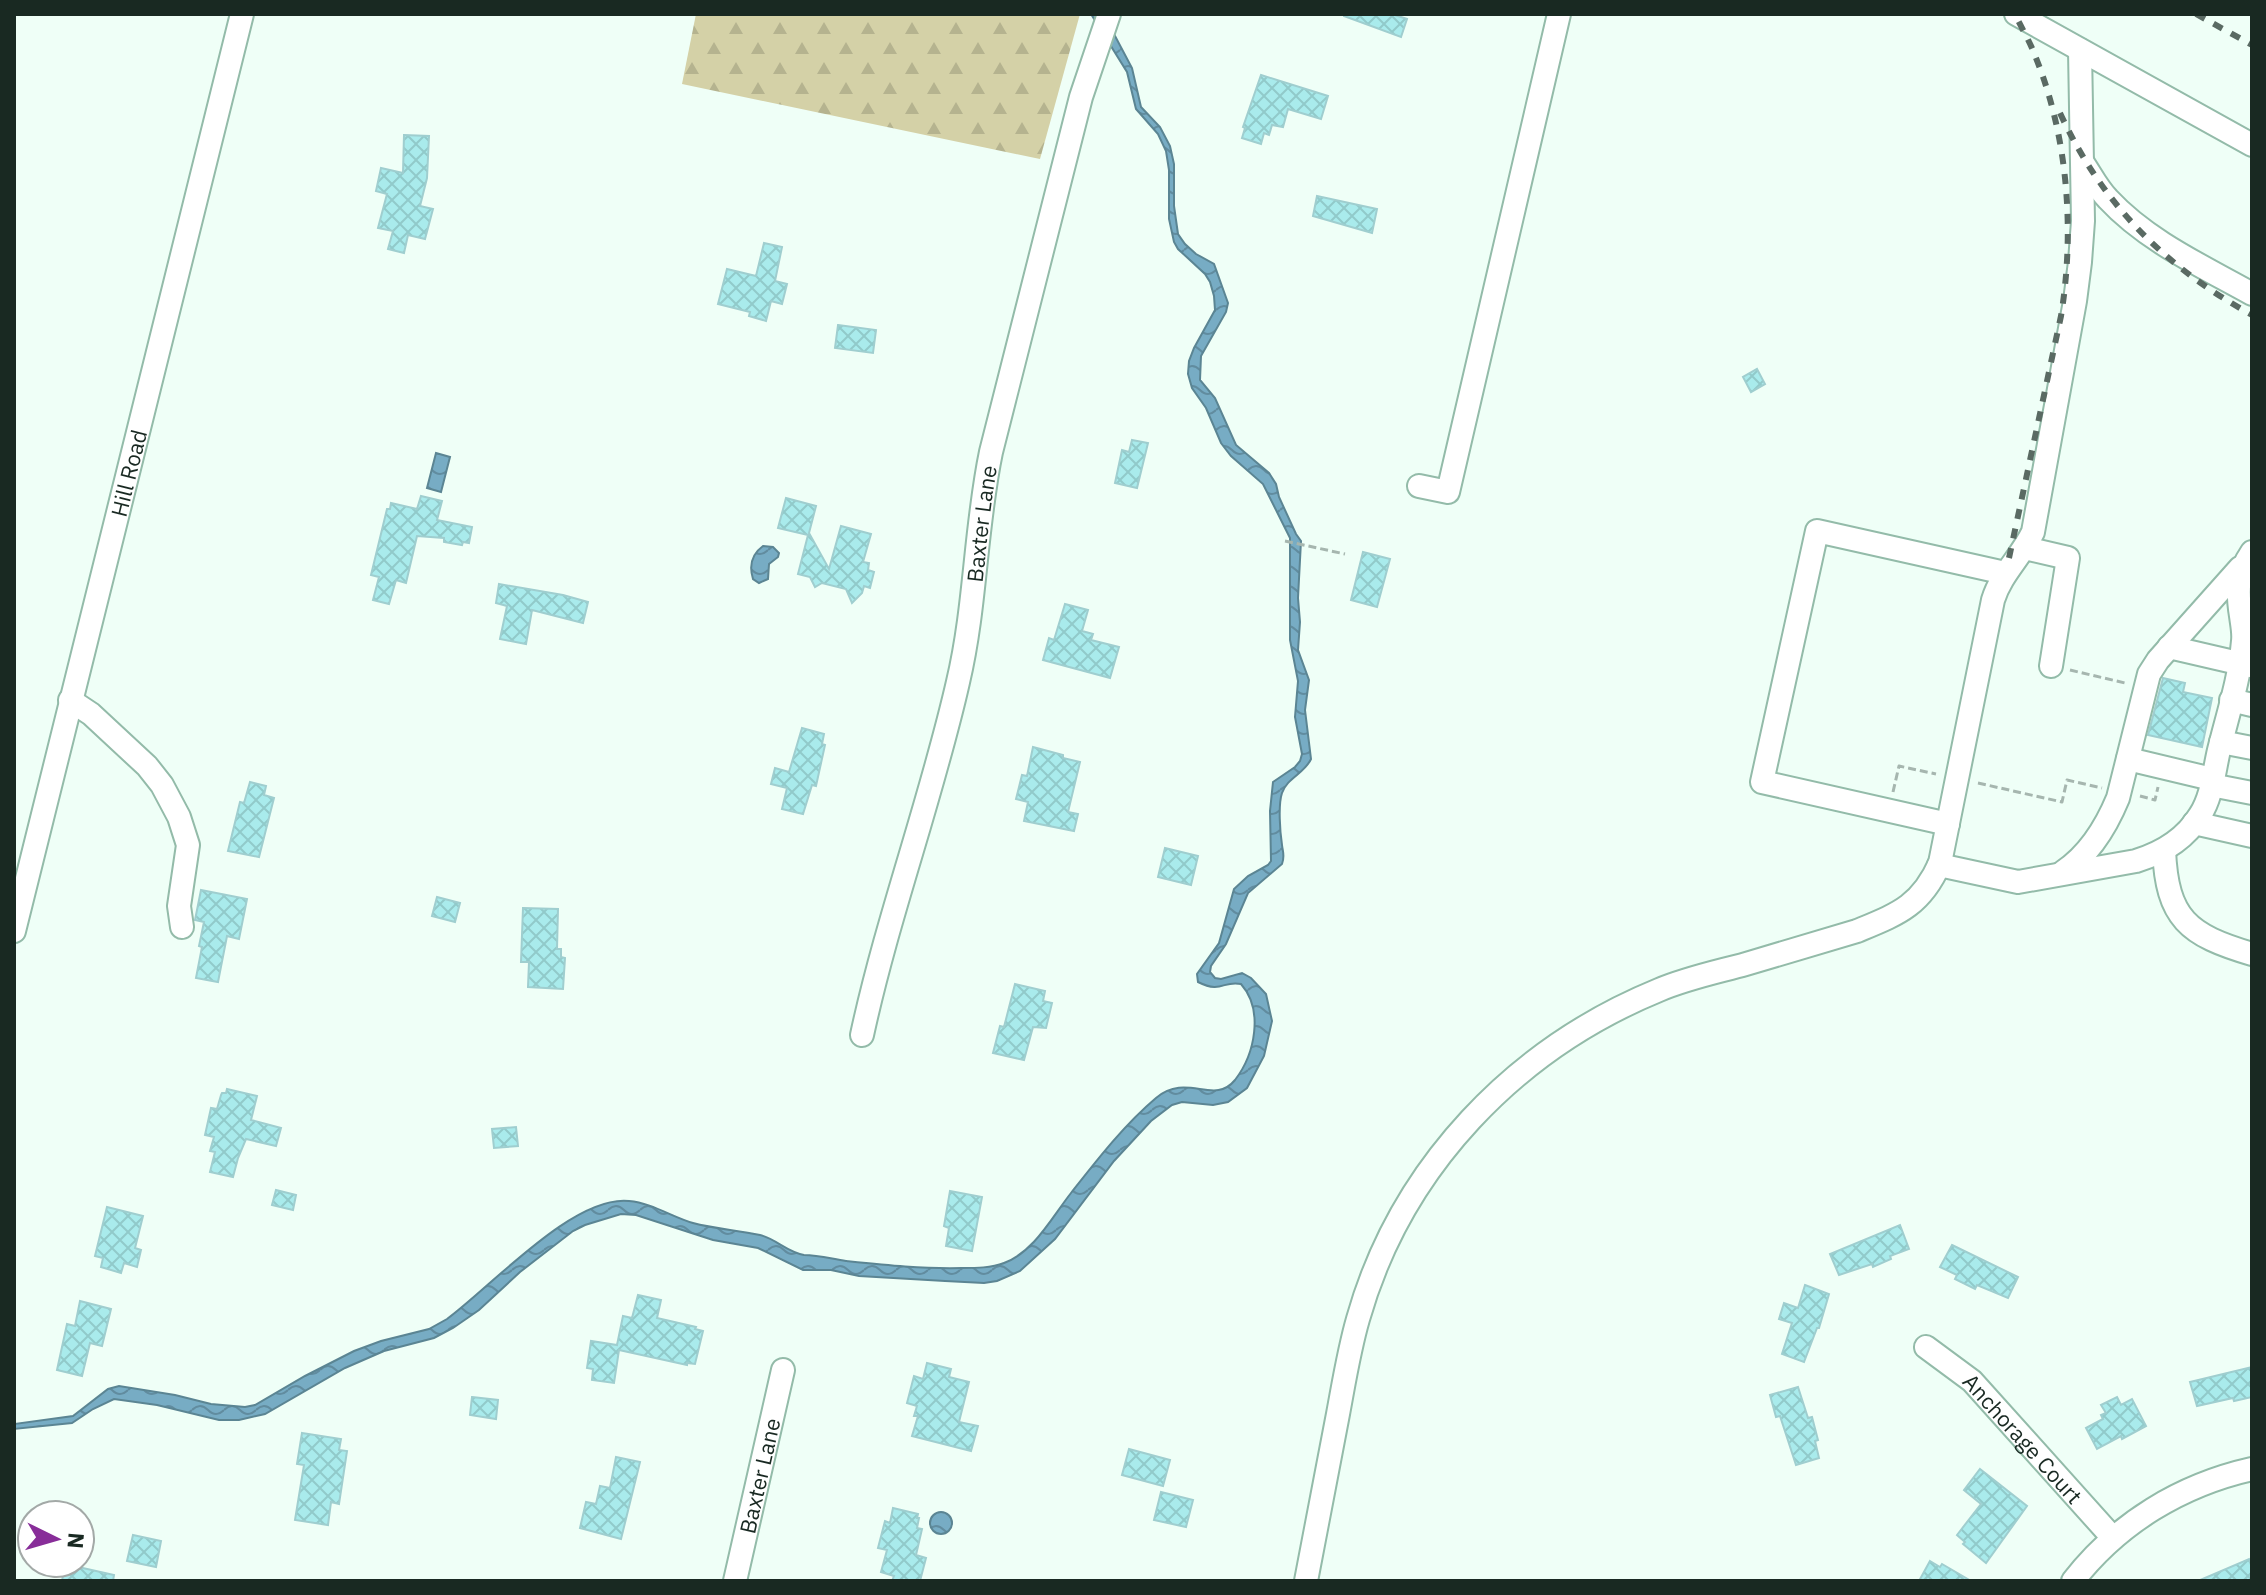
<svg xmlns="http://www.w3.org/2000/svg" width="2266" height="1595" font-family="'IBM Plex Sans',sans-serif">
	<defs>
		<pattern id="forest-firs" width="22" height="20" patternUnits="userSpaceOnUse" patternTransform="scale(2)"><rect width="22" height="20" fill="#d4d1a7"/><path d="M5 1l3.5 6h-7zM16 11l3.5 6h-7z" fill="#b5b38f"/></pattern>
		<pattern id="water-waves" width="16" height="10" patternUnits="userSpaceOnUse" patternTransform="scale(2)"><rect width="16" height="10" fill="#77acc4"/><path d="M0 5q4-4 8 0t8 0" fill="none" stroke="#618c9f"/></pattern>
		<pattern id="building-cross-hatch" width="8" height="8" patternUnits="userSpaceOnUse" patternTransform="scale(2)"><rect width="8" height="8" fill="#a9ebec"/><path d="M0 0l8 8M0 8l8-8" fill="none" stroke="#91caca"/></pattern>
	</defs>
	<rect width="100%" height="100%" fill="#effff7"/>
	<path fill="url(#forest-firs)" d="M696 14H1080L1040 159 682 84Z"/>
	<g fill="url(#water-waves)" stroke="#5b8593" stroke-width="2">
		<path d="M1091 14H1100L1114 34 1132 68 1141 107 1160 127 1170 146 1174 164V206L1178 234 1185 244 1196 254 1214 264 1228 303 1226 312 1201 356 1200 380 1215 398 1236 445 1269 473 1276 484 1279 497 1296 534 1301 541 1298 598 1300 622 1298 650 1309 680 1305 710 1311 759C1305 773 1287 778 1282 793 1278 805 1280 832 1282 845 1283 853 1285 856 1282 864L1248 893 1226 944 1211 966 1210 972 1215 978 1221 979 1242 973 1251 978 1266 994 1272 1021 1264 1056 1247 1088 1228 1102 1213 1105 1182 1102 1172 1105 1151 1121 1114 1161 1055 1239 1020 1271 997 1281 984 1283 945 1281 859 1276 831 1270H803L758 1248 713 1240 636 1215 621 1214 585 1225 573 1231 520 1272 479 1310 453 1328 434 1338 384 1351 345 1368 265 1414 239 1420H219L157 1405 114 1399 93 1409 72 1423 14 1429V1424L73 1416 108 1389 119 1386 175 1395 211 1404 245 1407 255 1405 305 1376 354 1351 381 1341 429 1329 447 1319C491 1287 573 1195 629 1201 652 1203 672 1217 693 1223 715 1229 738 1230 760 1235 776 1239 787 1252 804 1255 819 1255 832 1259 846 1261 885 1265 923 1269 962 1268 976 1268 991 1268 1004 1263 1034 1252 1052 1217 1071 1193 1097 1160 1124 1125 1156 1098 1187 1072 1214 1106 1235 1080 1255 1054 1264 1010 1241 984 1223 980 1222 994 1198 982L1197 974 1219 943 1234 889 1248 876 1268 865 1271 861 1270 811 1273 782 1295 767 1300 761 1302 754 1295 717 1298 681 1290 640V538L1263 484 1231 456 1221 443 1206 408 1192 388 1188 374 1189 361 1194 348 1215 310 1214 296 1210 282 1205 274 1178 249 1174 242 1169 219V170L1166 151 1158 134 1136 109 1127 72Z"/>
		<path d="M436 453 450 457 441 492 427 488Z"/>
		<path d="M763 546 773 547 779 553 778 557 769 564 768 579 759 583 753 579C749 566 752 554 763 546Z"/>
		<circle cx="941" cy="1523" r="11"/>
	</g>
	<g fill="url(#building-cross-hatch)" stroke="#9fcecf" stroke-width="2">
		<path d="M1344 14H1392L1407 19 1401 37 1344 16Z"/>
		<path d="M1261 75 1328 96 1321 119 1288 109 1283 127 1272 125 1269 135 1264 133 1261 144 1242 138 1245 128 1243 127Z"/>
		<path d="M404 135 429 136 427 178 420 206 433 209 425 239 408 235 404 253 388 249 393 231 378 228 387 194 376 191 381 168 403 173Z"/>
		<path d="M1317 196 1377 209 1372 233 1313 216Z"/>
		<path d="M764 243 782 247 775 281 787 284 782 304 771 301 766 321 749 316 750 312 718 304 727 269 756 276Z"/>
		<path d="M838 325 876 330 873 353 835 348Z"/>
		<path d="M1757 369 1765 384 1751 392 1743 377Z"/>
		<path d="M1132 440 1148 443 1137 488 1115 483 1122 450 1129 452Z"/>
		<path d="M421 496 442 501 437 520 472 527 469 543 463 542 462 545 444 542V538L417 536 406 583 396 580 389 604 373 600 379 577 371 575 387 509H390L391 503 417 509Z"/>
		<path d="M786 498 816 506 809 533 829 569 841 526 871 534 863 562 869 563 868 570 874 572 870 588 864 586 862 593 852 603 846 589 822 583 815 587 810 577 798 574 808 535 778 528Z"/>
		<path d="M1363 552 1390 559 1377 607 1351 600Z"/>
		<path d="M499 584 563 595 588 602 583 623 532 610 526 644 500 639 507 606 496 603Z"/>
		<path d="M1065 604 1088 610 1082 631 1093 634 1091 640 1119 647 1110 678 1043 660 1049 638 1054 640Z"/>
		<path d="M2163 678 2185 683 2183 692 2212 698 2202 747 2148 735Z"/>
		<path d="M802 728 824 734 822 744 825 745 816 786 812 785 803 814 782 809 787 788 771 784 775 768 789 772Z"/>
		<path d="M1033 747 1063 755V758L1080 762 1068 812 1078 814 1074 831 1024 821 1028 802 1016 799 1022 775 1027 776Z"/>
		<path d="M250 782 266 786 264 795 274 798 259 857 228 851 240 802 244 803Z"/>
		<path d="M1165 848 1198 856 1191 885 1158 877Z"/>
		<path d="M201 890 247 899 239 939 227 936 218 982 196 978 202 947 199 946 204 922 195 920Z"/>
		<path d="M437 897 460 903 455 922 432 916Z"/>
		<path d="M523 908 558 909 557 949H561V957L565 958 563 989 528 987 529 962H521Z"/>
		<path d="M1015 984 1045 991 1043 1001 1052 1003 1046 1028 1033 1027 1024 1060 993 1053 1000 1026 1004 1027Z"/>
		<path d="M227 1089 257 1096 251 1120 281 1128 276 1146 246 1139 238 1158 233 1177 210 1172 215 1152 210 1151 214 1137 205 1135 211 1108 217 1109 221 1095 222 1093H226Z"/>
		<path d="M516 1127 518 1146 494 1148 492 1129Z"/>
		<path d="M276 1190 296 1195 293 1210 272 1205Z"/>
		<path d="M950 1191 982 1197 972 1251 946 1246 949 1228 944 1226Z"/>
		<path d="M107 1207 143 1216 135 1248 141 1250 137 1267 124 1263 121 1273 101 1267 103 1258 95 1256Z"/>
		<path d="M1900 1225 1909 1249 1890 1256 1891 1259 1873 1267 1872 1264 1839 1275 1830 1254Z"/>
		<path d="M1952 1245 2018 1277 2008 1298 1977 1285 1975 1289 1955 1279 1957 1275 1940 1267Z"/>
		<path d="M1805 1285 1829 1294 1819 1328H1817L1804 1362 1782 1354 1792 1323 1779 1319 1784 1303 1798 1308Z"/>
		<path d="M638 1295 661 1300 657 1318 696 1327 695 1329 703 1331 695 1364 687 1363V1365L619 1350 614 1383 592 1380 593 1369 587 1368 591 1341 617 1345 623 1316 632 1318Z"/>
		<path d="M80 1301 111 1309 102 1346 90 1343 82 1376 57 1370 67 1324 75 1326Z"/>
		<path d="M927 1363 951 1369 949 1377 969 1382 959 1422 978 1426 971 1451 912 1436 918 1416H914L917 1406 907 1403 914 1376 923 1379Z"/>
		<path d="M2252 1367V1397L2234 1401 2233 1398 2197 1406 2190 1382Z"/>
		<path d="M1798 1387 1808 1418 1812 1417 1818 1440 1815 1441 1819 1458 1796 1465 1780 1416 1776 1417 1770 1395Z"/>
		<path d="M472 1397 498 1400 496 1419 470 1415Z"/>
		<path d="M2117 1397 2121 1405 2132 1399 2146 1426 2122 1439 2121 1436 2097 1449 2086 1428 2103 1419 2101 1415 2106 1413 2101 1405Z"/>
		<path d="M302 1433 341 1439 339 1450 347 1451 339 1504 331 1502 328 1525 295 1520 304 1465 297 1464Z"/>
		<path d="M1129 1449 1170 1460 1163 1486 1122 1475Z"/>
		<path d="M616 1457 640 1462 621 1539 580 1528 586 1502 596 1504 600 1486 610 1488Z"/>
		<path d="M1980 1469 2027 1506 1986 1563 1963 1544 1965 1542 1957 1535 1981 1504 1964 1490Z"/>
		<path d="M1161 1492 1193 1500 1186 1527 1154 1520Z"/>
		<path d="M893 1508 918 1514 917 1518H919L917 1528 922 1529 916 1555 926 1558 920 1581H892L894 1576 881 1572 887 1550 878 1548 885 1521 890 1523Z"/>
		<path d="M133 1535 161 1541 156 1567 127 1561Z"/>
		<path d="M2249 1559 2252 1568V1581H2198Z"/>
		<path d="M1930 1561 1940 1567 1942 1564 1971 1581H1919Z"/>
		<path d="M65 1564 114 1575 113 1581H62Z"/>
	</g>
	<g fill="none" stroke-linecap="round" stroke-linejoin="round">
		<g stroke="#93bba9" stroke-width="26">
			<g id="minor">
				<path d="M2016 14 2252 145"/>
				<path d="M2083 163C2091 175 2098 189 2108 199 2147 241 2202 266 2252 294"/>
				<path d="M1419 486 1448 492 1559 14"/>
				<path d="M2025 548 2068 558 2051 666"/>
				<path d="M2169 647 2251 666"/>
				<path d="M70 700 91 714 147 766 162 785 179 817 188 845 179 906 182 927"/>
				<path d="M2231 700 2252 705"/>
				<path d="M2221 742 2252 748"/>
				<path d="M2128 759 2212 779"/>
				<path d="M2211 785 2252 793"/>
				<path d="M2194 823 2252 836"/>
				<path d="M1948 824 1762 782 1817 531 2005 573"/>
				<path d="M2164 850C2167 919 2188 935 2252 954"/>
				<path d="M1939 865 2018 882 2136 861C2162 853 2186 838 2200 815 2212 797 2214 771 2219 750 2228 714 2240 677 2243 641 2244 633 2242 624 2241 616 2237 591 2237 574 2252 552"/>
				<path d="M2063 872C2090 854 2106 827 2118 798L2149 674 2158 660 2240 568"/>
				<path id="s1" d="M14 931 242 14"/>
				<path id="s2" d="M862 1035C888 915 931 801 958 682 976 606 975 528 991 452L1081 97 1109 14"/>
				<path id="s3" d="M1926 1347 1972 1381 2113 1538"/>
				<path id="s4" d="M735 1581 783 1370"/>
				<path d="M1306 1581C1317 1525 1327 1470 1338 1414 1344 1382 1349 1350 1358 1319 1401 1167 1515 1049 1659 990 1687 978 1717 972 1746 964 1783 953 1820 942 1857 931 1898 914 1921 906 1940 863L1993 600C2001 574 2021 557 2033 532L2075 301 2080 262 2083 221 2080 50"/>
				<path d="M2073 1581C2118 1523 2181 1485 2252 1469"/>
			</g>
		</g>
		<g stroke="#a6b6af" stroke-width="3" stroke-dasharray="8 4" stroke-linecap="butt">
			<path d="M1285 541 1345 554"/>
			<path d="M2070 670 2125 683"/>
			<path d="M1978 783 2062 802 2067 780 2102 788"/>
			<path d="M1893 792 1899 766 1936 774"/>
			<path d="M2140 796 2155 800 2158 787"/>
		</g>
		<use href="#minor" stroke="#fff" stroke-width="22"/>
		<g stroke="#5a6a63" stroke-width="6" stroke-dasharray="10 10" stroke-linecap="butt">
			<path d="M2196 14 2252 45"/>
			<path d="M2060 113C2102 204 2165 267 2252 315"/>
			<path d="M2009 558 2061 316C2075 230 2068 135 2034 53 2029 40 2021 27 2015 14"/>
		</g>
	</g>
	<g text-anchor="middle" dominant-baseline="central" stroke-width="6" stroke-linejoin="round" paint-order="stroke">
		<g font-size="22" fill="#192922" stroke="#fff">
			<text stroke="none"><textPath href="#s1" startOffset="472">Hill Road</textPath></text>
			<text stroke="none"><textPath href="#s2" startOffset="526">Baxter Lane</textPath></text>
			<text stroke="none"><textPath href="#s3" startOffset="134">Anchorage Court</textPath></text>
			<text stroke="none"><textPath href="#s4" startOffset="108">Baxter Lane</textPath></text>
		</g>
	</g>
	<rect width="2266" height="1595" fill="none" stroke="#192922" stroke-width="32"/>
	<g transform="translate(56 1539) rotate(95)"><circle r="38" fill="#ffffff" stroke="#a3a9a7" stroke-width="2"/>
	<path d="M0-6L14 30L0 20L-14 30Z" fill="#882d99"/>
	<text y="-12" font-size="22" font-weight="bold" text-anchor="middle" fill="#192922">N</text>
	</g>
</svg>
